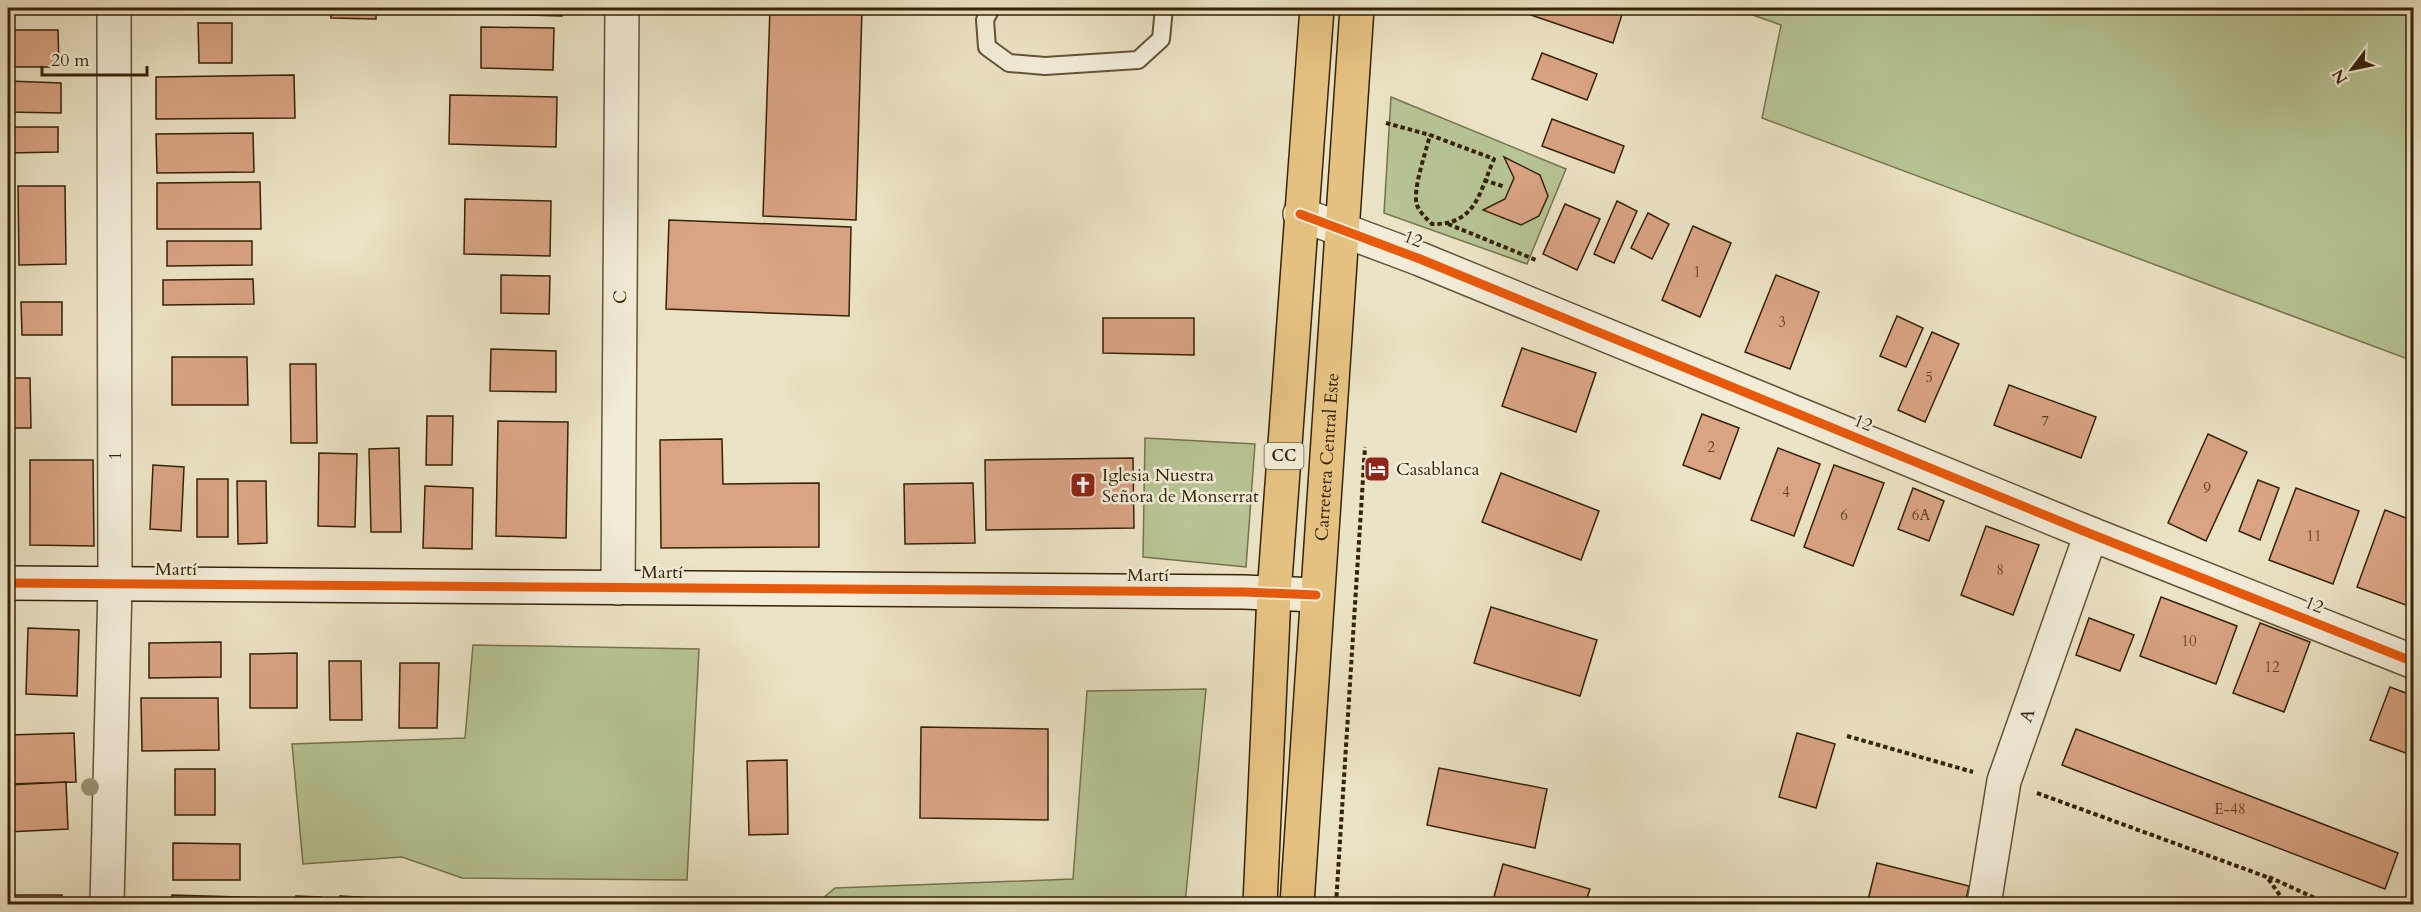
<svg xmlns="http://www.w3.org/2000/svg" width="2421" height="912" font-family="Cardo,serif">
	<rect width="100%" height="100%" fill="#ebe3c5"/>
	<filter id="stains"><feTurbulence type="fractalNoise" baseFrequency=".00333" numOctaves="4"/><feColorMatrix values="0 0 0 0 .2 0 0 0 0 .09 0 0 0 0 .02 0 0 0 .5 -.17"/></filter>
	<radialGradient id="worn" r=".72"><stop offset=".6" stop-color="#630" stop-opacity="0"/><stop offset="1" stop-color="#630" stop-opacity=".3"/></radialGradient>
	<g fill="#b7c495" stroke="#76744c" stroke-width="1.5">
		<path d="M1733 8H2413V361L1762 118 1781 25Z"/>
		<path d="M1391 97 1566 169 1527 264 1384 213Z"/>
		<path d="M1145 438 1255 444 1246 567 1143 557Z"/>
		<path d="M473 645 699 649 687 880 462 878 402 857 303 864 292 744 465 738Z"/>
		<path d="M1206 689 1185 904H816L835 888 1073 879 1087 691Z"/>
	</g>
	<g fill="#d9a384" stroke="#362304" stroke-width="1.5">
		<path d="M8 8H58V13L8 14Z"/>
		<path d="M331 8H376V19L331 18Z"/>
		<path d="M451 8H562V16L451 13Z"/>
		<path d="M770 8H862L856 220 763 216Z"/>
		<path d="M1530 8H1624L1613 43 1528 14Z"/>
		<path d="M198 23H232V63H199Z"/>
		<path d="M481 27 554 28 553 70 481 68Z"/>
		<path d="M8 30H58L59 67H8Z"/>
		<path d="M1542 53 1597 74 1587 100 1532 79Z"/>
		<path d="M294 75 295 118 156 119V77Z"/>
		<path d="M8 81 61 83V113L8 112Z"/>
		<path d="M450 95 557 97 556 147 449 144Z"/>
		<path d="M1552 119 1624 146 1614 173 1542 146Z"/>
		<path d="M8 127H58V152L8 153Z"/>
		<path d="M253 133 254 172 157 173 156 134Z"/>
		<path d="M1504 157 1540 175 1548 196 1539 216 1521 225 1483 210 1505 199 1514 178Z"/>
		<path d="M260 182 261 229H157V183Z"/>
		<path d="M18 186H65L66 264 19 265Z"/>
		<path d="M465 199 551 201 550 256 464 254Z"/>
		<path d="M1617 201 1637 211 1614 263 1594 254Z"/>
		<path d="M1565 204 1600 219 1577 270 1543 254Z"/>
		<path d="M1648 213 1669 224 1652 259 1631 248Z"/>
		<path d="M669 220 851 227 849 316 666 309Z"/>
		<path d="M1693 226 1731 243 1700 317 1662 300Z"/>
		<path d="M167 241H252V265L167 266Z"/>
		<path d="M501 275 550 276 549 314 501 313Z"/>
		<path d="M1776 275 1819 292 1790 369 1745 352Z"/>
		<path d="M253 279 254 304 163 305V280Z"/>
		<path d="M21 302H62V335H22Z"/>
		<path d="M1897 316 1923 328 1906 367 1880 356Z"/>
		<path d="M1103 318H1194V355L1103 353Z"/>
		<path d="M1932 332 1959 344 1925 422 1898 410Z"/>
		<path d="M1522 348 1596 373 1576 432 1502 406Z"/>
		<path d="M491 349 556 351V392L490 391Z"/>
		<path d="M172 357H247L248 405H172Z"/>
		<path d="M290 364H316L317 443H291Z"/>
		<path d="M8 378H30L31 428H8Z"/>
		<path d="M2009 385 2096 417 2081 458 1994 425Z"/>
		<path d="M1702 414 1739 428 1720 479 1683 465Z"/>
		<path d="M427 416H453L452 465H426Z"/>
		<path d="M498 421 568 422 566 538 496 536Z"/>
		<path d="M2208 434 2247 452 2206 541 2168 523Z"/>
		<path d="M722 439 723 484 819 483V547L661 548 660 440Z"/>
		<path d="M399 448 401 532H371L369 449Z"/>
		<path d="M1778 448 1820 464 1794 536 1751 520Z"/>
		<path d="M319 453 357 454 355 527 318 526Z"/>
		<path d="M1133 458 1134 528 986 530 985 460Z"/>
		<path d="M30 460H93L94 546 30 545Z"/>
		<path d="M153 465 184 467 181 531 150 529Z"/>
		<path d="M1834 465 1884 483 1853 566 1804 547Z"/>
		<path d="M1501 473 1599 511 1581 560 1482 522Z"/>
		<rect x="197" y="479" width="31" height="58"/>
		<path d="M2258 480 2279 488 2260 540 2239 531Z"/>
		<path d="M237 481H266L267 543 238 544Z"/>
		<path d="M973 483 975 543 905 544 904 484Z"/>
		<path d="M425 486 473 488 472 549 423 548Z"/>
		<path d="M1913 488 1944 501 1929 541 1898 529Z"/>
		<path d="M2296 488 2359 511 2333 584 2269 560Z"/>
		<path d="M2385 510 2414 521V608L2357 587Z"/>
		<path d="M1986 526 2039 545 2013 615 1961 595Z"/>
		<path d="M2161 597 2237 626 2216 684 2140 656Z"/>
		<path d="M1491 607 1597 640 1580 696 1474 663Z"/>
		<path d="M2089 618 2134 635 2120 671 2076 655Z"/>
		<path d="M2260 623 2310 642 2284 712 2233 693Z"/>
		<path d="M28 628 79 630 77 696 26 694Z"/>
		<path d="M221 642V677L149 678V643Z"/>
		<path d="M297 653V708H250V654Z"/>
		<path d="M329 661H361L362 720H330Z"/>
		<path d="M400 663H439L437 728H399Z"/>
		<path d="M2390 687 2414 696V756L2370 740Z"/>
		<path d="M141 698H218L219 750 142 751Z"/>
		<path d="M921 727 1048 729V820L920 818Z"/>
		<path d="M2076 729 2398 853 2385 889 2062 765Z"/>
		<path d="M74 733 76 782 8 784V735Z"/>
		<path d="M1797 733 1835 744 1816 808 1779 797Z"/>
		<path d="M787 760 788 834 749 835 747 761Z"/>
		<path d="M1439 768 1547 789 1535 848 1427 825Z"/>
		<rect x="175" y="769" width="40" height="46"/>
		<path d="M66 782 68 829 8 832V785Z"/>
		<path d="M173 843 240 844V880H173Z"/>
		<path d="M1877 863 1969 886 1965 904H1867Z"/>
		<path d="M1503 864 1590 889 1585 904H1492Z"/>
		<path d="M8 895H62L63 904H8Z"/>
		<path d="M172 895 272 898V904H172Z"/>
		<path d="M296 896 321 897V904H296Z"/>
		<path d="M340 896 376 898 375 904H340Z"/>
	</g>
	<g fill="none" stroke-linecap="round" stroke-linejoin="round">
		<g stroke="#635334" stroke-width="20">
			<path id="lane" d="M991 8 985 20 987 47 1009 63 1045 66 1138 60 1161 39 1164 8"/>
		</g>
		<g stroke="#635334" stroke-width="36">
			<g id="street">
				<path d="M1300 214 1420 259 2091 534 2414 662"/>
				<path id="s1" d="M618 588 622 8"/>
				<path d="M107 904 115 585 114 8"/>
				<path id="s2" d="M1984 904 2004 781 2091 534"/>
			</g>
		</g>
		<g stroke="#362304" stroke-width="36">
			<path id="secondary" d="M8 583 1244 592 1316 595"/>
		</g>
		<g stroke="#362304" stroke-width="36">
			<g id="primary">
				<path d="M1260 904 1274 594 1317 8"/>
				<path id="s3" d="M1297 904 1357 8"/>
			</g>
		</g>
		<g stroke="#362304" stroke-width="4" stroke-dasharray="4.5 3" stroke-linecap="butt">
			<path d="M1386 123 1430 135 1494 159C1479 193 1476 225 1432 224 1426 218 1420 213 1417 205 1412 190 1426 152 1430 135"/>
			<path d="M1484 180 1505 187"/>
			<path d="M1448 224 1536 260"/>
			<path d="M1847 736 1973 772"/>
			<path d="M2037 793 2267 877 2286 904"/>
			<path d="M2269 877 2328 904"/>
			<path d="M1336 904 1365 447"/>
		</g>
		<use href="#lane" stroke="#f2edd9" stroke-width="16"/>
		<use href="#street" stroke="#f2edd9" stroke-width="33"/>
		<use href="#secondary" stroke="#f2edd9" stroke-width="33"/>
		<use href="#primary" stroke="#e6c282" stroke-width="33"/>
		<g stroke="#f2edd9" stroke-width="13">
			<g id="cycleway">
				<path d="M1300 214 1420 259 2091 534 2414 662"/>
				<path d="M8 583 1244 592 1316 595"/>
			</g>
		</g>
		<use href="#cycleway" stroke="#e8590c" stroke-width="9"/>
	</g>
	<circle fill="#9d9473" cx="90" cy="787" r="9"/>
	<defs>
		<g id="hotel-square" transform="scale(1.35)"><rect x="-9" y="-9" width="18" height="18" rx="4" fill="#8f2418" stroke="#f2edd9"/><path d="M-6-4.5h1.5V1H6V5H4.5V3h-9V5H-6ZM-4 0a1.8 1.8 0 1 1 3.6 0ZM.5 0V-2.5h3Q6-2.5 6 0Z" fill="#fff"/></g>
		<g id="church-square" transform="scale(1.35)"><rect x="-9" y="-9" width="18" height="18" rx="4" fill="#8f2418" stroke="#f2edd9"/><path d="M-1.2-6h2.4v3.5h3.3v2.4h-3.3V6h-2.4V-.1h-3.3v-2.4h3.3Z" fill="#fff"/></g>
	</defs>
	<g fill-rule="evenodd">
		<use href="#hotel-square" x="1377" y="469"/>
		<use href="#church-square" x="1083" y="485"/>
	</g>
	<g text-anchor="middle" dominant-baseline="central" stroke-width="5" stroke-linejoin="round" paint-order="stroke">
		<g font-size="15" fill="#5f4324">
			<text x="1697" y="272">1</text>
			<text x="1782" y="322">3</text>
			<text x="1929" y="377">5</text>
			<text x="2045" y="421">7</text>
			<text x="1711" y="447">2</text>
			<text x="2207" y="488">9</text>
			<text x="1786" y="492">4</text>
			<text x="1844" y="515">6</text>
			<text x="1921" y="515">6A</text>
			<text x="2314" y="536">11</text>
			<text x="2000" y="570">8</text>
			<text x="2189" y="641">10</text>
			<text x="2272" y="667">12</text>
			<text x="2230" y="809">E-48</text>
		</g>
		<rect fill="#f2edd9" stroke="#6e6044" stroke-width="1.5" x="1264.5" y="443" width="39" height="26" rx="4.5"/>
		<g font-size="16" font-weight="bold" fill="#362304">
			<text x="1284" y="456">CC</text>
		</g>
		<g font-size="18" fill="#362304" stroke="#f2edd9">
			<text transform="translate(1413 239) rotate(21)">12</text>
			<text stroke="none"><textPath href="#s1" startOffset="291">C</textPath></text>
			<text transform="translate(1863 423) rotate(22)">12</text>
			<text transform="translate(115 456) rotate(-90)">1</text>
			<text stroke="none"><textPath href="#s3" startOffset="448">Carretera Central Este</textPath></text>
			<text x="176" y="569">Martí</text>
			<text x="662" y="572">Martí</text>
			<text x="1148" y="575">Martí</text>
			<text transform="translate(2314 605) rotate(22)">12</text>
			<text stroke="none"><textPath href="#s2" startOffset="194">A</textPath></text>
		</g>
		<g font-size="18" fill="#362304" stroke="#f2edd9" text-anchor="start">
			<text x="1396" y="469">Casablanca</text>
			<text x="1102" y="475">Iglesia Nuestra<tspan x="1102" dy="21">Señora de Monserrat</tspan></text>
		</g>
	</g>
	<rect width="2421" height="912" fill="none" stroke="#ebe3c5" stroke-width="30"/>
	<rect x="9" y="9" width="2403" height="894" fill="none" stroke="#362304" stroke-width="3"/>
	<rect x="15" y="15" width="2391" height="882" fill="none" stroke="#362304" stroke-width="1.5"/>
	<g transform="translate(2352 69) rotate(238)" stroke="#f2edd9" stroke-width="4.5" paint-order="stroke">
	<path d="M0-4.5L10 22L0 15L-10 22Z" fill="#362304"/>
	<text y="-9" font-size="16" font-weight="bold" text-anchor="middle" fill="#362304">N</text>
	</g>
	<path d="M42 66v9h105v-9" fill="none" stroke="#362304" stroke-width="3"/>
	<text x="51" y="66" font-size="18" fill="#362304" stroke="#f2edd9" stroke-width="4.5" paint-order="stroke">20 m</text>
	<rect width="100%" height="100%" filter="url(#stains)"/>
	<rect width="100%" height="100%" fill="url(#worn)"/>
</svg>
